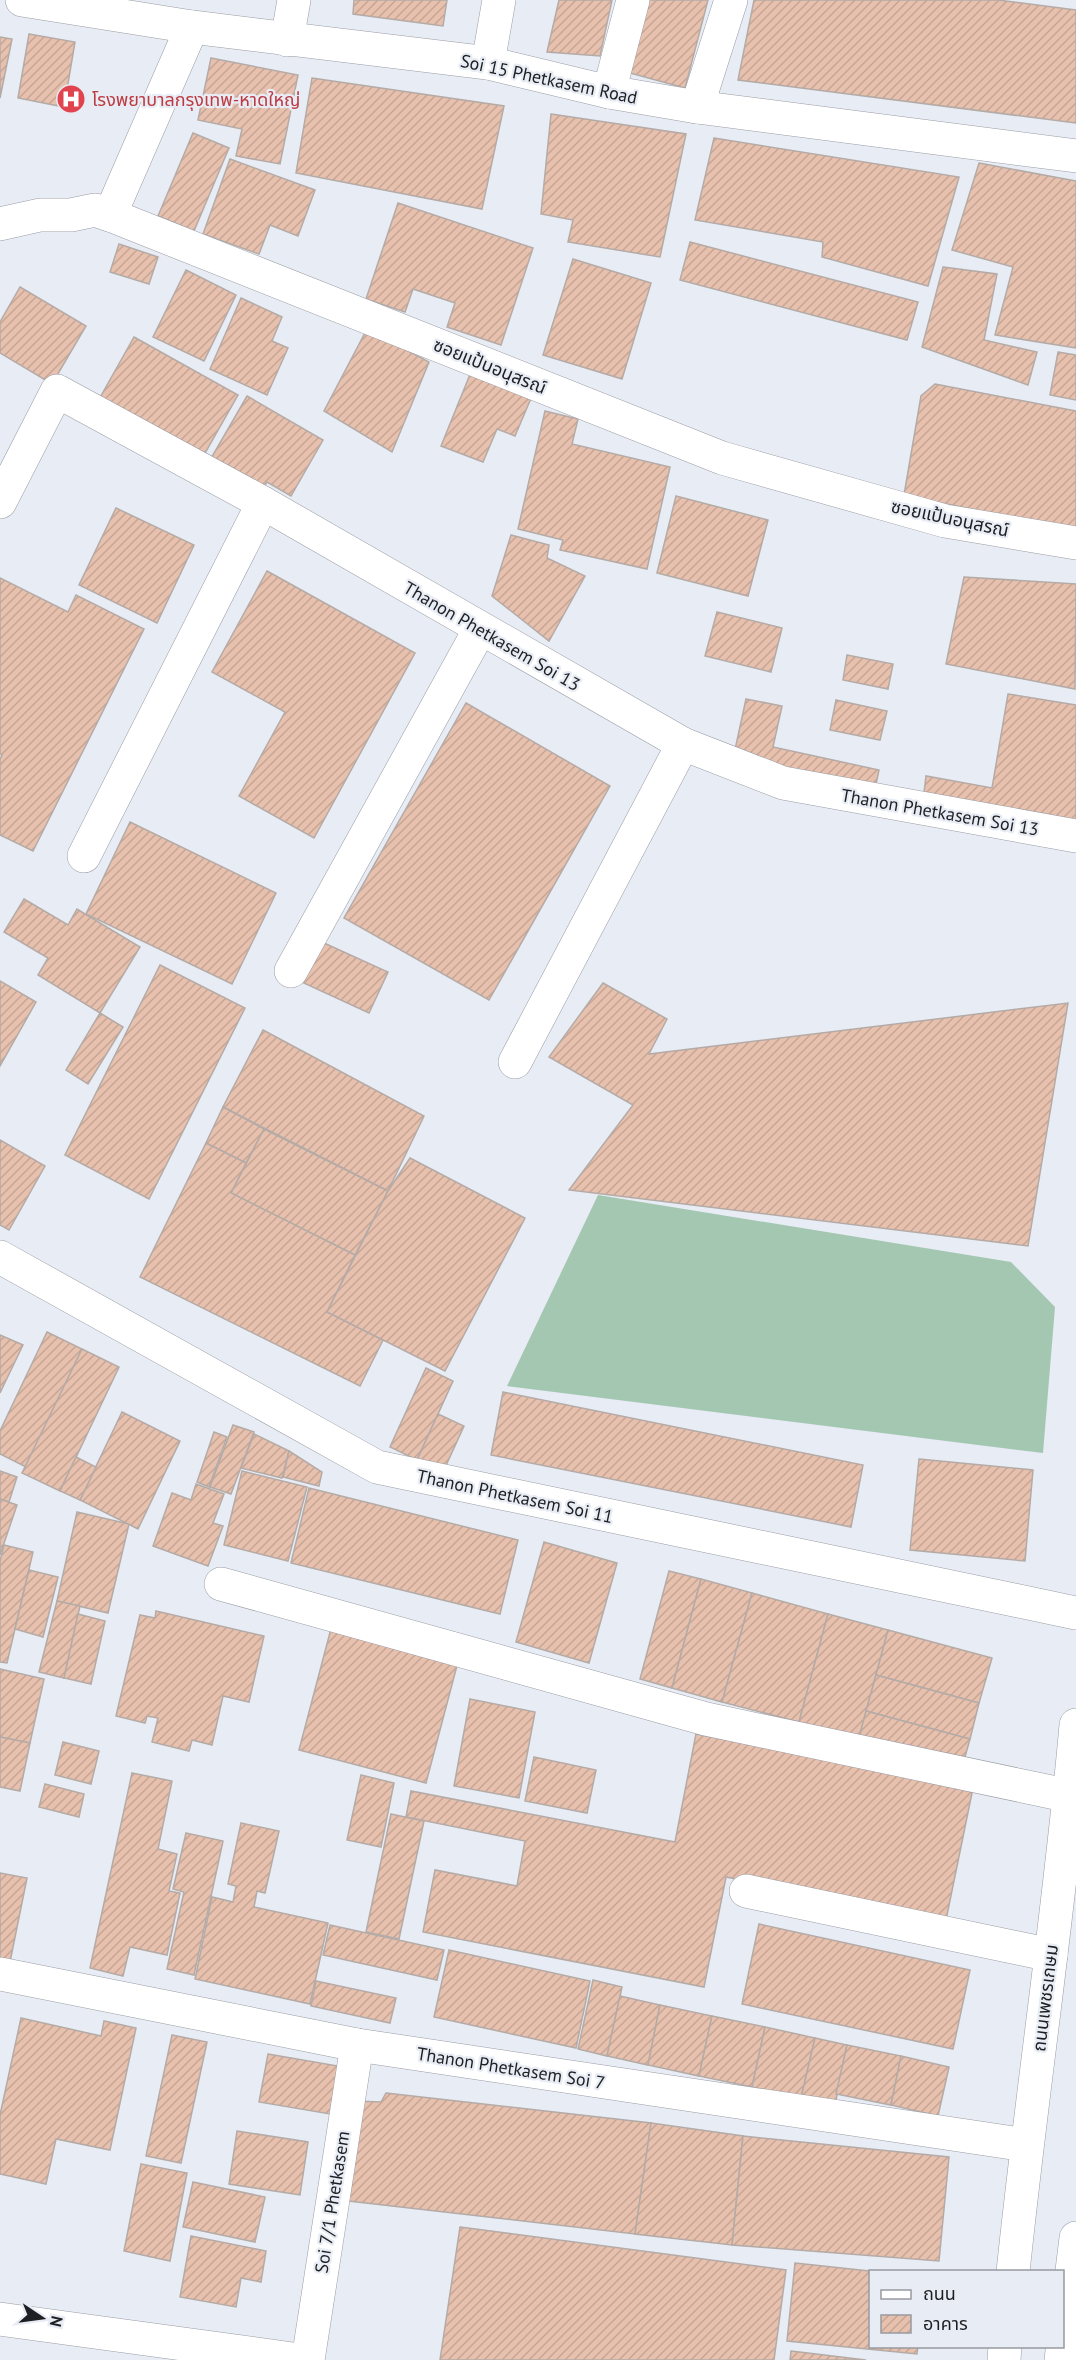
<svg xmlns="http://www.w3.org/2000/svg" width="1076" height="2360" font-family="'PT Sans','Noto Sans Thai',sans-serif">
	<defs>
		<pattern id="building-hatch" width="6" height="6" patternUnits="userSpaceOnUse" patternTransform="scale(1.5)"><rect width="6" height="6" fill="#e8c0ae"/><path d="M-1 1l2-2M0 6l6-6M5 7l2-2" fill="none" stroke="#c7a595"/></pattern>
	</defs>
	<rect width="100%" height="100%" fill="#e8ecf4"/>
	<path fill="#a4c7b2" d="M598 1195 1011 1262 1055 1307 1043 1453 507 1386Z"/>
	<g fill="url(#building-hatch)" stroke="#b4aba7" stroke-width="1.5">
		<path d="M354 0H447L443 26 353 14Z"/>
		<path d="M559 0H612L600 56 547 52Z"/>
		<path d="M649 0H708L685 88 630 73Z"/>
		<path d="M754 0H998L1076 10V123L738 80Z"/>
		<path d="M29 34 75 42 64 107 18 98Z"/>
		<path d="M0 37 12 39 0 98Z"/>
		<path d="M211 58 298 75 280 164 236 156 242 129 198 120Z"/>
		<path d="M312 78 504 106 482 209 296 173Z"/>
		<path d="M551 114 686 134 660 257 568 242 573 220 541 214Z"/>
		<path d="M193 133 229 148 194 231 158 216Z"/>
		<path d="M714 138 959 177 928 286 822 257 823 242 695 220Z"/>
		<path d="M230 159 315 190 298 236 270 225 259 254 203 234Z"/>
		<path d="M979 163 1076 181V348L995 335 1013 267 952 250Z"/>
		<path d="M398 203 533 248 501 345 447 327 455 303 413 289 405 312 366 299Z"/>
		<path d="M690 242 918 302 907 340 680 280Z"/>
		<path d="M119 244 158 257 149 284 110 272Z"/>
		<path d="M573 259 651 283 622 379 543 355Z"/>
		<path d="M943 267 997 274 984 340 1037 352 1028 385 922 347Z"/>
		<path d="M186 270 236 295 204 361 153 337Z"/>
		<path d="M20 287 86 326 52 384 0 353V322Z"/>
		<path d="M241 298 282 317 272 341 288 348 267 395 210 369Z"/>
		<path d="M367 329 429 362 392 452 324 411Z"/>
		<path d="M134 337 238 395 200 462 97 403Z"/>
		<path d="M1058 352 1076 355V400L1050 395Z"/>
		<path d="M471 372 532 396 515 436 497 429 483 462 441 446Z"/>
		<path d="M935 384 1076 411V531L904 495 921 396Z"/>
		<path d="M247 396 323 440 291 496 267 482 258 496 206 467Z"/>
		<path d="M545 411 578 419 572 444 670 467 647 569 560 550 563 540 518 529Z"/>
		<path d="M676 496 768 520 748 596 657 573Z"/>
		<path d="M116 508 194 545 157 623 79 585Z"/>
		<path d="M511 535 549 545 547 558 585 576 549 641 492 596Z"/>
		<path d="M267 571 415 653 314 838 239 796 285 712 212 672Z"/>
		<path d="M964 577 1076 584 1075 689 946 664Z"/>
		<path d="M0 578 68 612 76 595 144 629 33 851 0 835V759L2 755 0 754Z"/>
		<path d="M717 612 782 628 771 672 705 656Z"/>
		<path d="M847 655 893 664 888 689 843 680Z"/>
		<path d="M1008 694 1076 705V828L923 801 926 776 992 788Z"/>
		<path d="M746 699 782 706 773 747 879 770 875 789 733 759Z"/>
		<path d="M836 700 887 711 880 740 830 730Z"/>
		<path d="M466 703 610 786 489 1000 344 918Z"/>
		<path d="M130 822 276 893 232 984 86 914Z"/>
		<path d="M24 899 68 925 77 909 140 947 100 1013 38 975 48 958 4 932Z"/>
		<path d="M313 938 388 972 369 1013 295 979Z"/>
		<path d="M160 965 245 1008 149 1199 65 1155Z"/>
		<path d="M0 981 36 1002 0 1066Z"/>
		<path d="M603 983 667 1019 649 1054 1068 1003 1028 1246 569 1190 633 1105 549 1057Z"/>
		<path d="M100 1013 123 1027 88 1084 66 1070Z"/>
		<path d="M263 1030 424 1116 388 1191 223 1107Z"/>
		<path d="M223 1107 264 1129 246 1163 206 1143Z"/>
		<path d="M264 1129 388 1191 355 1255 231 1193Z"/>
		<path d="M0 1140 45 1166 9 1230 0 1225Z"/>
		<path d="M206 1143 246 1163 231 1193 355 1255 327 1312 383 1340 360 1386 140 1277Z"/>
		<path d="M410 1158 525 1218 445 1371 327 1312 388 1191Z"/>
		<path d="M47 1332 82 1349 26 1467 0 1454V1431Z"/>
		<path d="M0 1335 23 1345 0 1393Z"/>
		<path d="M82 1349 119 1367 60 1491 22 1473Z"/>
		<path d="M426 1368 453 1381 417 1460 390 1447Z"/>
		<path d="M503 1392 863 1465 851 1527 491 1455Z"/>
		<path d="M122 1412 180 1441 138 1529 80 1500Z"/>
		<path d="M438 1414 464 1426 443 1472 417 1460Z"/>
		<path d="M233 1425 254 1432 231 1494 210 1487Z"/>
		<path d="M214 1432 227 1437 209 1487 197 1482Z"/>
		<path d="M254 1434 289 1451 282 1478 241 1468Z"/>
		<path d="M289 1451 322 1472 319 1486 283 1477Z"/>
		<path d="M76 1457 96 1467 80 1500 60 1491Z"/>
		<path d="M919 1459 1033 1470 1025 1561 910 1550Z"/>
		<path d="M0 1471 17 1477 9 1502 0 1499Z"/>
		<path d="M242 1471 307 1487 288 1561 224 1545Z"/>
		<path d="M196 1484 224 1494 213 1523 223 1526 208 1566 153 1546 172 1493 191 1500Z"/>
		<path d="M309 1488 518 1540 500 1614 291 1563Z"/>
		<path d="M0 1499 17 1505 0 1555Z"/>
		<path d="M77 1512 129 1524 108 1613 57 1601Z"/>
		<path d="M544 1542 617 1563 589 1663 516 1642Z"/>
		<path d="M4 1545 33 1552 7 1663 0 1662V1561Z"/>
		<path d="M29 1570 58 1577 43 1637 15 1629Z"/>
		<path d="M669 1571 701 1579 672 1688 640 1679Z"/>
		<path d="M701 1579 752 1593 722 1702 672 1688Z"/>
		<path d="M752 1593 828 1614 799 1722 722 1702Z"/>
		<path d="M57 1601 80 1606 64 1678 39 1672Z"/>
		<path d="M156 1611 264 1636 249 1702 223 1696 212 1745 192 1740 189 1751 152 1742 158 1718 147 1716 145 1723 116 1716 140 1615 155 1618Z"/>
		<path d="M78 1614 105 1621 91 1684 64 1678Z"/>
		<path d="M828 1614 888 1630 859 1738 799 1722Z"/>
		<path d="M332 1625 459 1658 426 1783 299 1750Z"/>
		<path d="M888 1630 992 1658 979 1703 876 1675Z"/>
		<path d="M0 1669 44 1679 30 1743 0 1737Z"/>
		<path d="M876 1675 979 1703 970 1739 866 1711Z"/>
		<path d="M470 1699 535 1712 519 1798 454 1786Z"/>
		<path d="M866 1711 970 1739 963 1764 859 1738Z"/>
		<path d="M696 1734 973 1788 946 1920 726 1877 704 1987 423 1932 435 1870 517 1886 525 1841 406 1817 411 1791 675 1842Z"/>
		<path d="M0 1737 30 1743 20 1791 0 1787Z"/>
		<path d="M63 1742 99 1751 91 1784 55 1775Z"/>
		<path d="M534 1757 596 1770 587 1813 525 1801Z"/>
		<path d="M132 1773 172 1781 158 1849 177 1854 169 1891 180 1893 167 1955 130 1947 123 1976 90 1968Z"/>
		<path d="M361 1775 394 1783 381 1847 347 1840Z"/>
		<path d="M45 1784 84 1794 79 1817 39 1807Z"/>
		<path d="M391 1814 424 1821 399 1939 366 1932Z"/>
		<path d="M241 1823 279 1831 265 1893 257 1891 254 1907 328 1923 310 2004 195 1979 212 1897 233 1902 236 1886 228 1884Z"/>
		<path d="M186 1833 223 1841 194 1975 167 1969 184 1892 173 1889Z"/>
		<path d="M0 1873 27 1878 10 1962 0 1959Z"/>
		<path d="M759 1924 970 1970 953 2049 742 2004Z"/>
		<path d="M330 1925 444 1950 437 1980 323 1955Z"/>
		<path d="M449 1950 590 1981 576 2048 434 2017Z"/>
		<path d="M593 1980 622 1987 607 2056 578 2049Z"/>
		<path d="M316 1981 396 1998 390 2023 311 2006Z"/>
		<path d="M620 1996 660 2005 648 2065 607 2056Z"/>
		<path d="M660 2005 712 2016 699 2076 648 2065Z"/>
		<path d="M712 2016 765 2027 752 2087 699 2076Z"/>
		<path d="M21 2018 101 2036 104 2021 136 2028 110 2150 56 2139 46 2184 0 2174V2115Z"/>
		<path d="M765 2027 815 2038 801 2098 752 2087Z"/>
		<path d="M172 2035 207 2042 181 2163 146 2156Z"/>
		<path d="M815 2038 847 2045 835 2105 801 2098Z"/>
		<path d="M847 2045 901 2056 891 2105 836 2094Z"/>
		<path d="M268 2054 338 2066 330 2114 259 2102Z"/>
		<path d="M901 2056 949 2067 938 2116 891 2105Z"/>
		<path d="M386 2093 651 2123 635 2234 340 2200 356 2101 381 2102Z"/>
		<path d="M651 2123 743 2136 732 2245 635 2234Z"/>
		<path d="M237 2131 308 2142 300 2195 229 2184Z"/>
		<path d="M743 2136 949 2157 939 2261 732 2245Z"/>
		<path d="M141 2164 187 2173 170 2261 124 2251Z"/>
		<path d="M193 2182 265 2197 255 2242 183 2227Z"/>
		<path d="M460 2227 786 2270 774 2360H440Z"/>
		<path d="M191 2236 266 2251 261 2282 241 2278 236 2307 180 2297Z"/>
		<path d="M795 2263 879 2272H870V2346H918L917 2354 787 2341Z"/>
		<path d="M791 2351 866 2360H790Z"/>
	</g>
	<g fill="none" stroke-linecap="round" stroke-linejoin="round">
		<g stroke="#9a9da5" stroke-width="34">
			<g id="minor">
				<path d="M192 27 110 215 722 458 945 521 1076 543"/>
				<path d="M287 40 294 0"/>
				<path d="M488 63 499 0"/>
				<path d="M609 92 633 0"/>
				<path d="M697 107 731 0"/>
				<path d="M0 224 40 215H71L95 210 110 215"/>
				<path d="M0 502 57 391 263 503 683 744 783 783 1076 836"/>
				<path d="M84 856 263 503"/>
				<path d="M291 971 480 629"/>
				<path d="M515 1062 683 744"/>
				<path d="M221 1584 706 1719 1070 1796"/>
				<path d="M746 1891 1051 1955"/>
				<path d="M0 1974 357 2045 1026 2145"/>
				<path d="M0 2319 300 2360"/>
				<path d="M308 2360 357 2045"/>
			</g>
		</g>
		<g stroke="#9a9da5" stroke-width="34">
			<g id="tertiary">
				<path d="M22 0 192 27 488 63 609 92 697 107 1076 156"/>
				<path d="M0 1257 377 1467 1076 1613"/>
			</g>
		</g>
		<g stroke="#9a9da5" stroke-width="34">
			<g id="secondary">
				<path d="M1013 2272C1032 2089 1060 1908 1076 1725"/>
				<path d="M1004 2360 1005 2346"/>
				<path d="M1061 2360 1076 2238"/>
			</g>
		</g>
		<use href="#minor" stroke="#fff" stroke-width="33"/>
		<use href="#tertiary" stroke="#fff" stroke-width="33"/>
		<use href="#secondary" stroke="#fff" stroke-width="33"/>
	</g>
	<defs>
		<g id="hospital-disc" transform="scale(1.5)"><circle r="9.5" fill="#e0444e" stroke="#e8ecf4"/><path d="M-5-5h3v3.5h4V-5h3V5h-3V1.5h-4V5h-3Z" fill="#fff"/></g>
	</defs>
	<g fill-rule="evenodd">
		<use href="#hospital-disc" x="71" y="99"/>
	</g>
	<g text-anchor="middle" dominant-baseline="central" stroke-width="4.5" stroke-linejoin="round" paint-order="stroke">
		<g font-size="18" fill="#1e1f22" stroke="#e8ecf4">
			<text transform="translate(549 79) rotate(12)">Soi 15 Phetkasem Road</text>
			<text transform="translate(490 366) rotate(22)">ซอยแป้นอนุสรณ์</text>
			<text transform="translate(950 518) rotate(12)">ซอยแป้นอนุสรณ์</text>
			<text transform="translate(492 636) rotate(30)">Thanon Phetkasem Soi 13</text>
			<text transform="translate(940 812) rotate(10)">Thanon Phetkasem Soi 13</text>
			<text transform="translate(515 1496) rotate(12)">Thanon Phetkasem Soi 11</text>
			<text transform="translate(1045 1998) rotate(-83)">ถนนเพชรเกษม</text>
			<text transform="translate(511 2068) rotate(9)">Thanon Phetkasem Soi 7</text>
			<text transform="translate(332 2202) rotate(-81)">Soi 7/1 Phetkasem</text>
		</g>
		<g font-size="18" fill="#be3a42" stroke="#e8ecf4" text-anchor="start">
			<text x="92" y="99">โรงพยาบาลกรุงเทพ-หาดใหญ่</text>
		</g>
	</g>
	<rect x="869" y="2270" width="195" height="78" fill="#e8ecf4" stroke="#979aa0" stroke-width="1.5"/>
	<rect x="881" y="2290" width="30" height="9" fill="#ffffff" stroke="#979aa0" stroke-width="1.5"/>
	<text x="923" y="2300" font-size="18" fill="#1e1f22">ถนน</text>
	<rect x="881" y="2315" width="30" height="18" fill="url(#building-hatch)" stroke="#979aa0" stroke-width="1.5"/>
	<text x="923" y="2330" font-size="18" fill="#1e1f22">อาคาร</text>
	<g transform="translate(42 2318) rotate(103)" stroke="#e8ecf4" stroke-width="4.5" paint-order="stroke">
	<path d="M0-4.5L10 22L0 15L-10 22Z" fill="#1e1f22"/>
	<text y="-9" font-size="16" font-weight="bold" text-anchor="middle" fill="#1e1f22">N</text>
	</g>
</svg>
